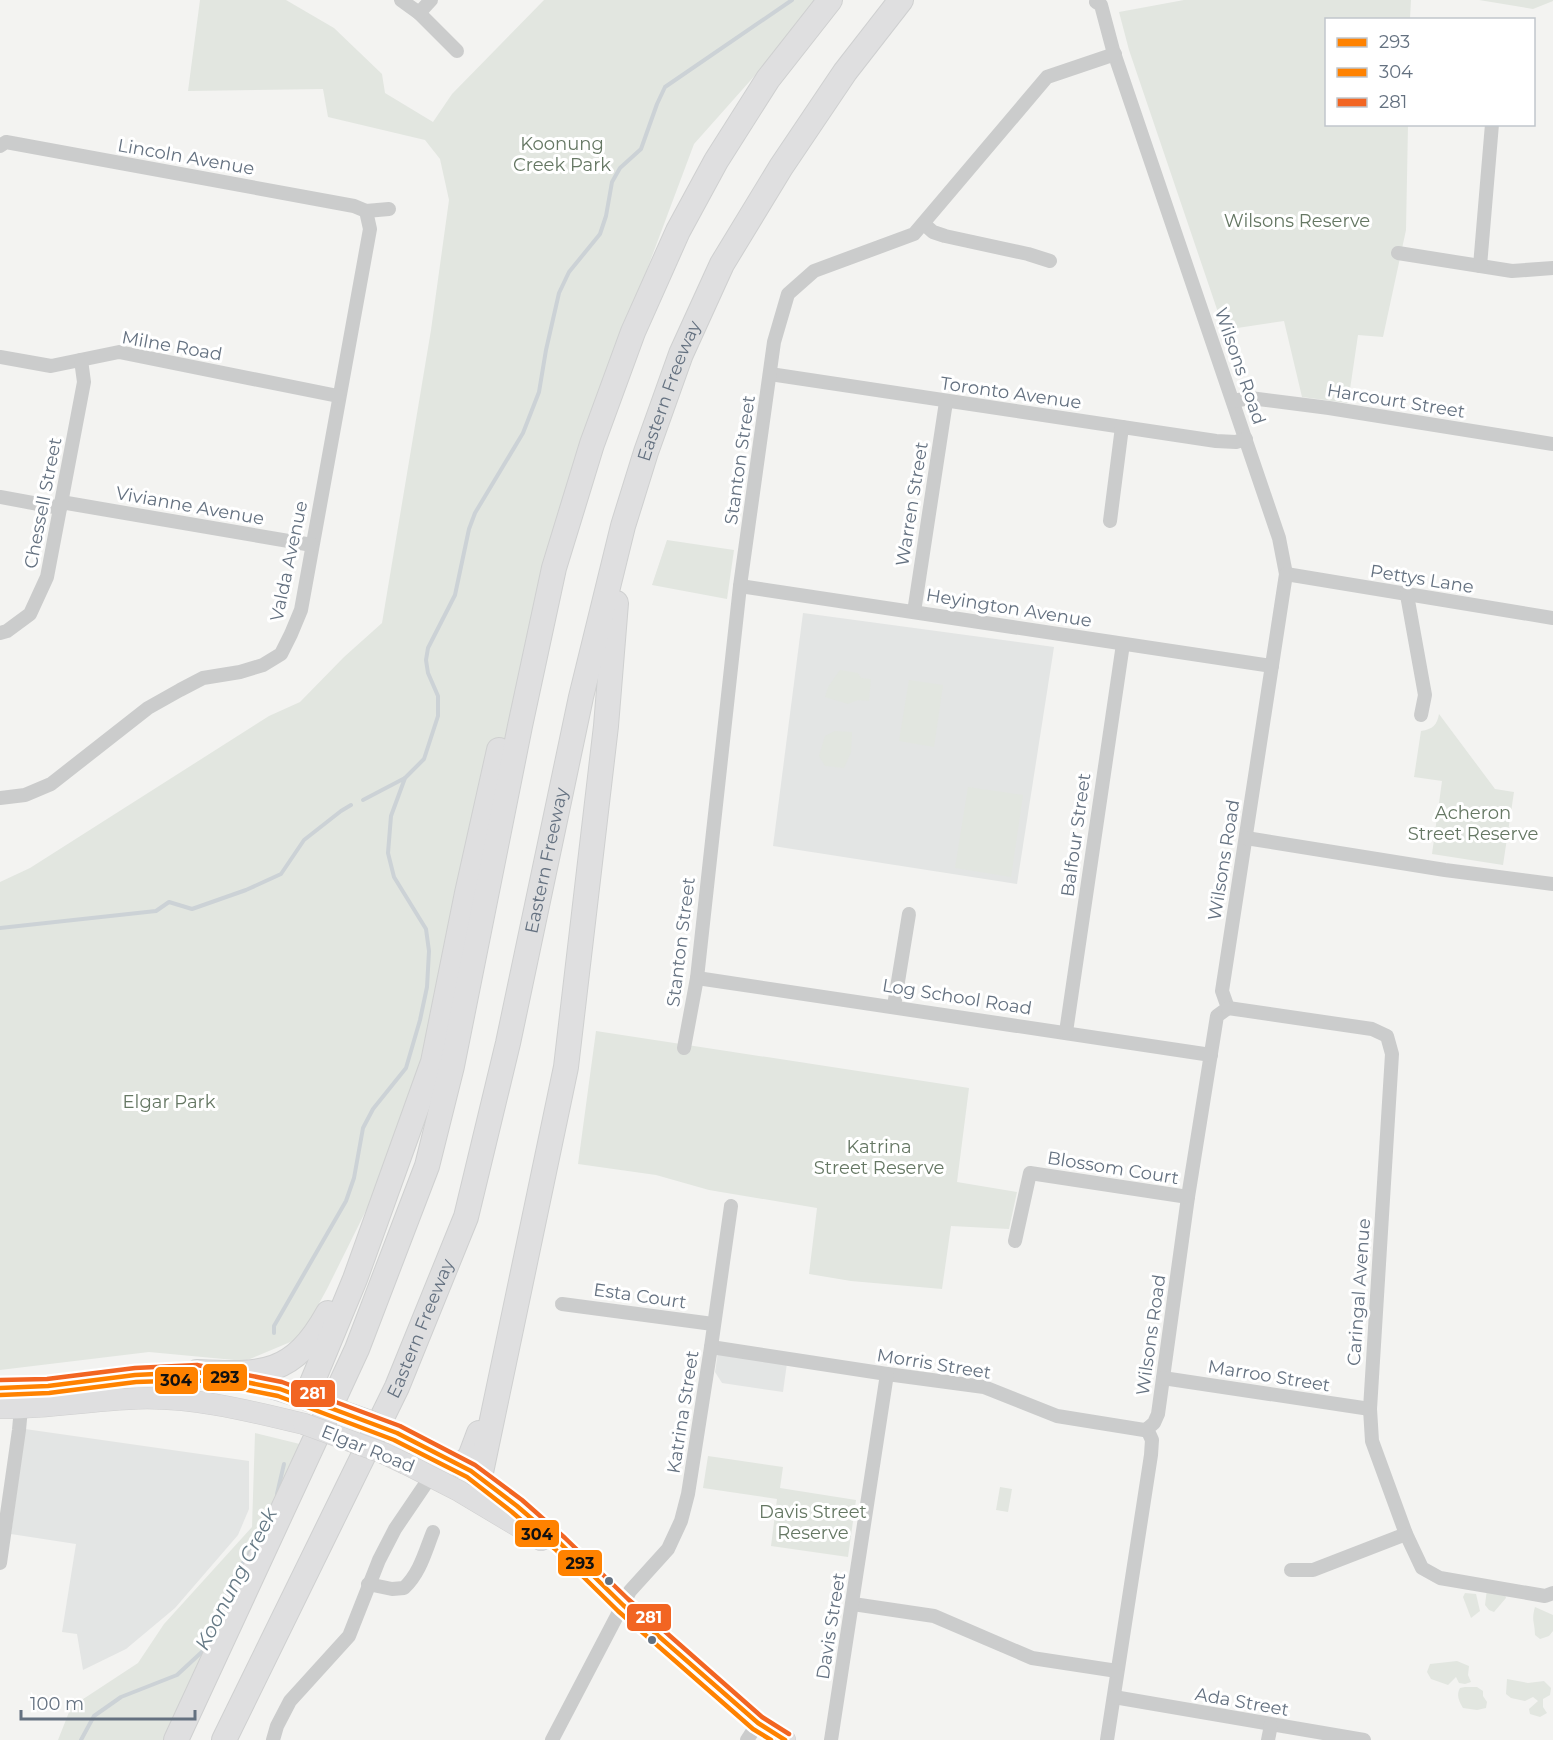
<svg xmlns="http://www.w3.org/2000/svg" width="1553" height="1740" font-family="Montserrat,sans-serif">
	<rect width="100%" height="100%" fill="#f3f3f1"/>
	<g fill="#e3e5e4">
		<path d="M803 613 1054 647 1017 884 773 846Z"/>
		<path d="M718 1352 787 1363 783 1392 722 1383 715 1372Z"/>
		<path d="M25 1429 249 1461V1509L238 1535 175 1608 126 1649 83 1670 77 1634 62 1632 76 1544 11 1534Z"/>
	</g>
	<g fill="#e2e6e0">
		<path d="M200 0H286L334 28 382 74 385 93 433 122 452 94 544 0H822L694 144 594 411 451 994 395 1152 327 1289 300 1338 245 1361 149 1352 0 1370V882L30 868 269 716 300 702 344 657 382 623 431 330 449 200 440 159 425 140 328 117 323 89 188 91Z"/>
		<path d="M1184 0H1411L1410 19 1326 20V124L1408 125 1406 230 1383 337 1358 335 1348 403 1302 397 1284 321 1224 330 1129 50 1119 12Z"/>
		<path d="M1479 0H1553V1L1533 9Z"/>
		<path d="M667 540 734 550 727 599 652 585Z"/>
		<path d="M840 670 858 673 861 678 871 679 869 701 858 700 848 704 825 697 828 687Z"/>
		<path d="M909 680 943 685 934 747 899 741Z"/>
		<path d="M1439 714 1495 789 1514 792 1503 865 1432 854 1442 781 1414 777 1421 731C1433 729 1437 725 1439 714Z"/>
		<path d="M835 731 852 732 851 752 844 768 825 766 819 756 825 736Z"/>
		<path d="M968 787 1023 795 1011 877 955 868Z"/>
		<path d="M596 1031 969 1088 957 1182 1017 1192 1009 1229 951 1226 942 1289 851 1281 809 1274 817 1208 709 1190 656 1175 578 1164Z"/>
		<path d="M255 1433 312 1447 185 1740H58L71 1707 138 1663 164 1624 252 1527Z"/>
		<path d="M708 1456 783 1467 780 1488 856 1500 848 1557 771 1546 777 1499 703 1488Z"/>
		<path d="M1000 1487 1012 1489 1008 1512 996 1510Z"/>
		<path d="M1487 1589 1504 1591 1506 1598 1494 1612 1489 1610 1485 1605Z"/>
		<path d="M1465 1593 1476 1594 1480 1611 1471 1618 1463 1597Z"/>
		<path d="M1535 1607 1553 1615V1631L1549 1636 1540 1639 1535 1635C1535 1622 1531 1621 1535 1607Z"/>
		<path d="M1457 1661 1469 1666 1468 1675 1471 1682 1465 1684 1459 1683 1456 1677 1448 1685 1431 1679 1427 1672 1430 1664Z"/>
		<path d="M1507 1679 1528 1683 1544 1681 1551 1688 1550 1695 1543 1699V1707L1547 1713 1540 1717 1530 1714 1529 1709 1538 1701 1533 1697 1525 1701 1511 1698 1506 1694Z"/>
		<path d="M1465 1687H1477L1483 1691V1696L1487 1702 1486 1708 1477 1710 1463 1708C1459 1701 1456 1695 1460 1688Z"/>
	</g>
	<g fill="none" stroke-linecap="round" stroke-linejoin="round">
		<g stroke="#ccd2d6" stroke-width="4">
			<path d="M363 800 405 778"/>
			<path d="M0 928 156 911 169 902 192 909 246 890 281 874 304 840 341 811 351 805"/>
			<path d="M274 1333V1326L346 1201 354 1178 363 1128 373 1109 406 1068 420 1020 427 987 429 951 426 929 394 877 388 853 391 816 405 778 424 759 438 716V696L428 673 426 660 428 648 455 595 469 529 475 513 523 433 539 392 546 350 559 293 569 272 600 234 606 216 612 182 620 168 641 149 657 104 665 87 792 0"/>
			<path d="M277 1494 284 1464"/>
			<path d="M81 1740 94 1716 121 1697 177 1675 204 1650 235 1575 250 1552"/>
		</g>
		<g stroke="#cfcfcf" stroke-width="22">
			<g id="primary">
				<path d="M0 1388 48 1386 135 1375 197 1372 248 1381 316 1402"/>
				<path d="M0 1408C43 1409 85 1401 128 1399 187 1395 247 1410 304 1424"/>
				<path d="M422 1445 471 1471 517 1506 560 1543 623 1605 758 1723 785 1740"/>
				<path d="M406 1464 459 1491 541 1540"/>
			</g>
		</g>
		<g stroke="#cfd0d0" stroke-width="26">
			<g id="motorway">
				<path d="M197 1372C263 1375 293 1376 328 1313"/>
				<path d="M309 1399V1390L355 1279 433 1062 467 893 499 750"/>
				<path d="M461 1465 470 1457 479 1433"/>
				<path d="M480 1477 566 1067 606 726 616 603"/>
				<path d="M176 1740 357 1349 427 1166 452 1066 520 726 554 568 592 444 633 332 678 231 716 161 768 79 830 0"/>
				<path id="s1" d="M224 1740 397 1387 466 1217 508 1043 581 697 623 526 646 452 681 354 722 264 781 167 845 72 901 0"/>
			</g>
		</g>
		<g stroke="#cbcccc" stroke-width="14">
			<path d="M401 0 419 13 457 51"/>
			<path d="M1096 2 1101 5 1113 50 1279 538 1286 574 1222 991 1228 1008 1217 1016 1188 1197 1158 1414 1154 1423 1147 1429 1152 1440 1151 1455 1107 1740"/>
			<path d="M419 13 431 0"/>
			<path d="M0 146 6 142 354 206 366 211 370 229 301 610 291 634 281 654 263 665 240 672 203 678 180 690 148 708 51 784 25 795 0 798"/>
			<path d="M366 211 389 209"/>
			<path d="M924 224 933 232 945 236 1028 254 1050 261"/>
			<path d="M1398 253 1512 271 1553 268"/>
			<path d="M1480 266 1492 124"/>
			<path d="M0 357 51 366 119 352 338 396"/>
			<path d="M770 374 1216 441 1236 442 1246 439"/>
			<path d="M1233 401 1250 398 1329 408 1553 444"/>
			<path d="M0 497 60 508"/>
			<path d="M61 502 312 545"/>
			<path d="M1110 521 1122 427"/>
			<path d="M1286 574 1553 618"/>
			<path d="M740 586 1272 666"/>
			<path d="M1407 595 1425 695 1421 715"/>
			<path d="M914 612 946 402"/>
			<path d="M0 633 7 631 30 614 47 577 84 382 81 360"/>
			<path d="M1246 838 1445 870 1553 884"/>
			<path d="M697 978 1211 1055"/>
			<path d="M894 1006 909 914"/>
			<path d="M1228 1008 1372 1029 1387 1036 1392 1054 1370 1409 1372 1441 1406 1534 1422 1568 1440 1578 1545 1596 1553 1593"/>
			<path d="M1066 1032 1123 644"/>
			<path d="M684 1048 697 978 740 586 774 342 788 294 814 271 914 234 1047 77 1115 54"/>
			<path d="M1015 1241 1030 1173 1188 1197"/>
			<path d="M562 1304 713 1324"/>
			<path d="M711 1347 887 1374 984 1387 1057 1416 1144 1430 1147 1429"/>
			<path d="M1163 1378 1370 1409"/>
			<path d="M0 1563 19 1430 21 1408"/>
			<path d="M1291 1570H1313L1406 1534"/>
			<path d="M368 1584 392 1589 404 1588C420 1573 425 1552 433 1532"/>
			<path d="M853 1604 934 1616 1032 1658 1117 1671"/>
			<path d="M1114 1697 1364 1740"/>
			<path d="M273 1740 277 1726 290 1701 349 1636 379 1560 395 1529 431 1476"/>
			<path d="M552 1740 630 1591 668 1549 681 1521 688 1494 711 1347 731 1206"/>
			<path d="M747 1740 758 1723"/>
			<path d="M831 1740 887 1374"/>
			<path d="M1268 1740 1271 1725"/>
		</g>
		<use href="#primary" stroke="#dfdfe0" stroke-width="21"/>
		<use href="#motorway" stroke="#dfdfe0" stroke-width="24"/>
		<g stroke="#cfcfcf" stroke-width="22" stroke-linecap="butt">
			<g id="primary-bridge">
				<path d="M316 1402 370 1421 422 1445"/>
				<path d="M304 1424 383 1453 406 1464"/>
			</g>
		</g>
		<use href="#primary-bridge" stroke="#dfdfe0" stroke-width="21"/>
		<g stroke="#fff" stroke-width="9">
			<path id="bus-1" d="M0 1388 48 1386 135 1375 197 1372 280 1389 397 1433 471 1471 517 1506 560 1543 623 1605 758 1723 785 1740"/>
		</g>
		<g stroke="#fff" stroke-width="9">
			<path id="bus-2" d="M0 1395 49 1393 136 1382 197 1380 278 1396 394 1440 467 1477 512 1512 555 1549 618 1611 753 1729 771 1740"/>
		</g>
		<g stroke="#fff" stroke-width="9">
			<path id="bus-3" d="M0 1380 47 1379 135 1368 197 1365 282 1382 400 1426 475 1465 522 1500 565 1538 628 1599 762 1717 789 1734"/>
		</g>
		<use href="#bus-1" stroke="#ff8200" stroke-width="4.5"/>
		<use href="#bus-2" stroke="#ff8200" stroke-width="4.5"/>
		<use href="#bus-3" stroke="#f26522" stroke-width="4.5"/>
	</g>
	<g fill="#647180" stroke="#fff" stroke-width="2">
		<circle cx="609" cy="1581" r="5"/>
		<circle cx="652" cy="1640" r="5"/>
	</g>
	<g text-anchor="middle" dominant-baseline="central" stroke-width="6" stroke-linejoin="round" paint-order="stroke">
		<g font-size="18" fill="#657763" stroke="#fff">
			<text x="562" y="144">Koonung<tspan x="562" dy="21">Creek Park</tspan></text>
			<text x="1297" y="221">Wilsons Reserve</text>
			<text x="1473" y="813">Acheron<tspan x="1473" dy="21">Street Reserve</tspan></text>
			<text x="169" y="1102">Elgar Park</text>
			<text x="879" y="1147">Katrina<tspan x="879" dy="21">Street Reserve</tspan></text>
			<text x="813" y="1512">Davis Street<tspan x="813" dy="21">Reserve</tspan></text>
		</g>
		<g font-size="18" fill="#647180" stroke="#fff">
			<text transform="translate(186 157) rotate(10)">Lincoln Avenue</text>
			<text transform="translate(172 346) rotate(10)">Milne Road</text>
			<text transform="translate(1240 366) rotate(71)">Wilsons Road</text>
			<text stroke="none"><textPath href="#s1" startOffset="1428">Eastern Freeway</textPath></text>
			<text transform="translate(1011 393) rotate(8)">Toronto Avenue</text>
			<text transform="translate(1396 401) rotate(9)">Harcourt Street</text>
			<text transform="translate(740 460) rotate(-82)">Stanton Street</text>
			<text transform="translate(43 503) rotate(-79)">Chessell Street</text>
			<text transform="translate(912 504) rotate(-81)">Warren Street</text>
			<text transform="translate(190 506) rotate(10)">Vivianne Avenue</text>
			<text transform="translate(289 561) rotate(-78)">Valda Avenue</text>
			<text transform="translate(1422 579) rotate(9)">Pettys Lane</text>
			<text transform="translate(1009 608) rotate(9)">Heyington Avenue</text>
			<text transform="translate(1076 835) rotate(-82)">Balfour Street</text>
			<text transform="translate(1224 860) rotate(-81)">Wilsons Road</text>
			<text stroke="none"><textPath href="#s1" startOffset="942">Eastern Freeway</textPath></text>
			<text transform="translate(681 942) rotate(-83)">Stanton Street</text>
			<text transform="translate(957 997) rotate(9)">Log School Road</text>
			<text transform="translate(1113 1168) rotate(9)">Blossom Court</text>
			<text transform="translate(1359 1292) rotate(-86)">Caringal Avenue</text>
			<text transform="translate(640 1296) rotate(8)">Esta Court</text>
			<text stroke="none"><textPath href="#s1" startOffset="456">Eastern Freeway</textPath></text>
			<text transform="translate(1151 1335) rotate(-82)">Wilsons Road</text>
			<text transform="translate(934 1364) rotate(9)">Morris Street</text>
			<text transform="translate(1269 1376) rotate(9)">Marroo Street</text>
			<text transform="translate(683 1412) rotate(-81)">Katrina Street</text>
			<text transform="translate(368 1449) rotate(22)">Elgar Road</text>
			<text transform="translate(831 1626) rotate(-81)">Davis Street</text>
			<text transform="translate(1242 1702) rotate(10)">Ada Street</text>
		</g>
		<g font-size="20" font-style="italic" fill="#657985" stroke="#fff">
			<text transform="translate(236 1579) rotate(-63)">Koonung Creek</text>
		</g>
	</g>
	<g stroke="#fff" stroke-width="2">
		<rect x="202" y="1363" width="46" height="29" rx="6" fill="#ff8200"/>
		<rect x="154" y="1366" width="45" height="29" rx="6" fill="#ff8200"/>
		<rect x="290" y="1379" width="46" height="29" rx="6" fill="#f26522"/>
		<rect x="514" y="1519" width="46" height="29" rx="6" fill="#ff8200"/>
		<rect x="557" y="1549" width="46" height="28" rx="6" fill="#ff8200"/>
		<rect x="626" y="1603" width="46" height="29" rx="6" fill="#f26522"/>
	</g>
	<g font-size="16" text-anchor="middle" font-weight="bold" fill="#fff">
		<text x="313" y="1399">281</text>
		<text x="649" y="1623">281</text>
	</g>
	<g font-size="16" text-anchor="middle" font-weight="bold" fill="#111">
		<text x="225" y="1383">293</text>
		<text x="176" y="1386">304</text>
		<text x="537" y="1540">304</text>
		<text x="580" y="1569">293</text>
	</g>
	<rect x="1325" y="18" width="210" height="108" fill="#ffffff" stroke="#c1c6cc" stroke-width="1.5"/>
	<rect x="1337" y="38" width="30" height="9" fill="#ff8200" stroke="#c1c6cc" stroke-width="1.5"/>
	<text x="1379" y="48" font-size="18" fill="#647180">293</text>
	<rect x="1337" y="68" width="30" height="9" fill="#ff8200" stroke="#c1c6cc" stroke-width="1.5"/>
	<text x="1379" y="78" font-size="18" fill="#647180">304</text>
	<rect x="1337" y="98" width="30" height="9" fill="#f26522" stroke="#c1c6cc" stroke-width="1.5"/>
	<text x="1379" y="108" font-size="18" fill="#647180">281</text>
	<path d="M21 1710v9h174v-9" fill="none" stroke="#647180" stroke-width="3"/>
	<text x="30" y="1710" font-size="18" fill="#647180" stroke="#ffffff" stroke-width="4.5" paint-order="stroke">100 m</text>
</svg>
